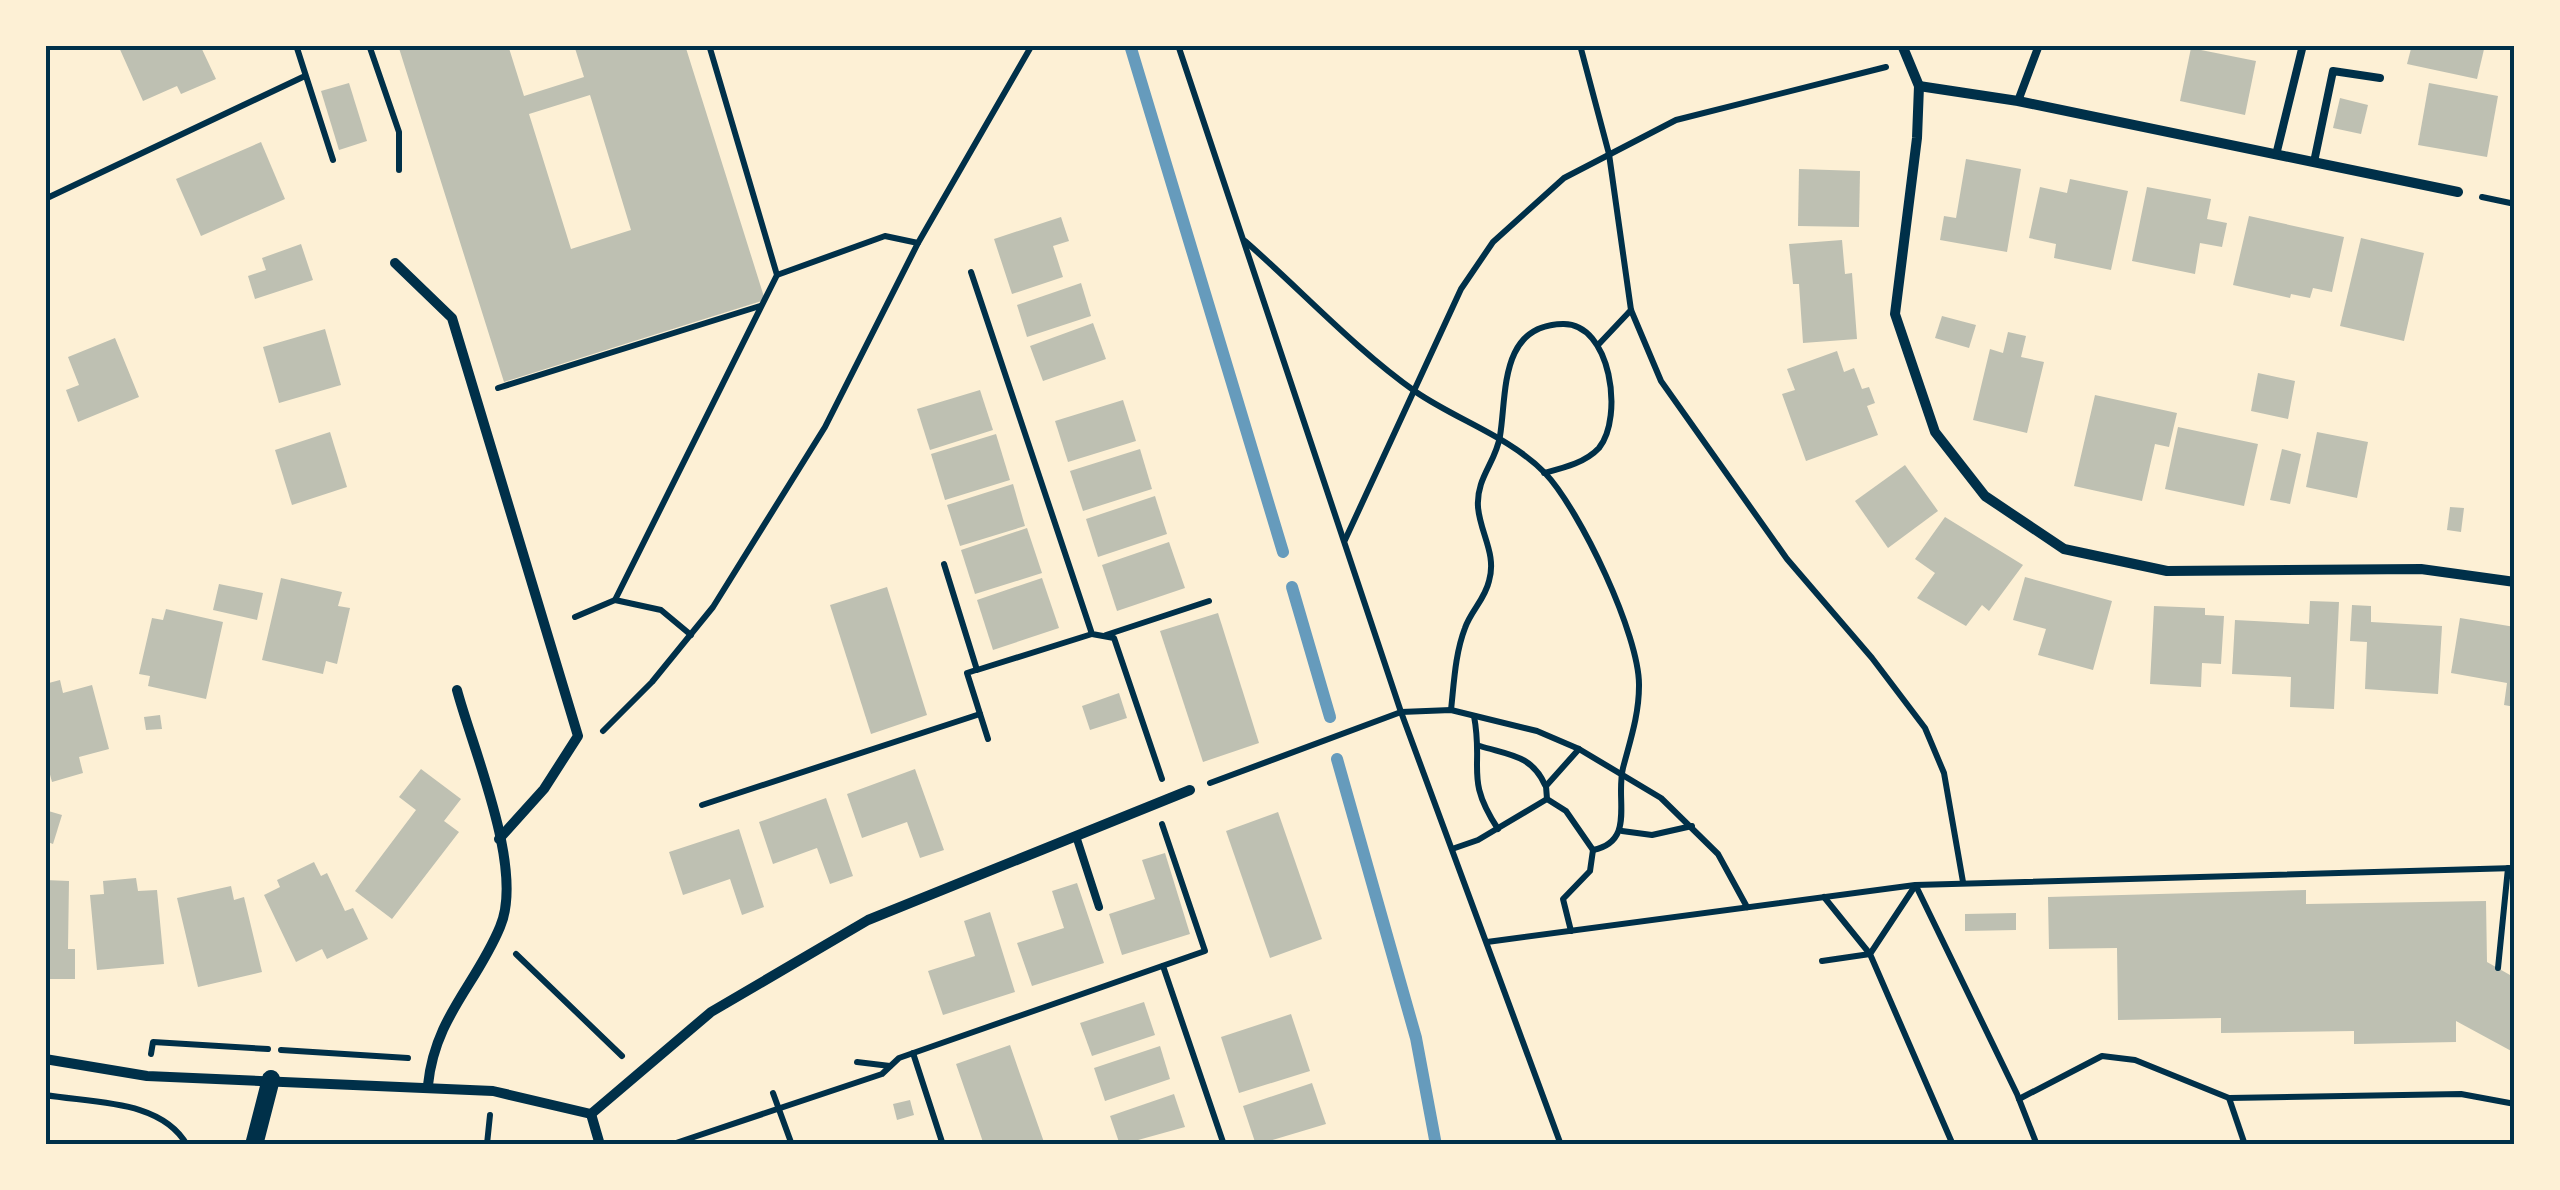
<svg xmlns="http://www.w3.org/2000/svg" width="2560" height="1190" font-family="'PT Sans Narrow',sans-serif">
	<rect width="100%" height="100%" fill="#fdf0d5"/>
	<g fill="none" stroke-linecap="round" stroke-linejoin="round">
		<g stroke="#669bbc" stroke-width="12">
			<path d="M1130 45 1283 552"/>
			<path d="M1292 587 1330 717"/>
			<path d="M1337 759 1416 1038 1436 1145"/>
		</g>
	</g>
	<g fill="#bec0b2" fill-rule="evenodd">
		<path d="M118 45H200L216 79 181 94 177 86 143 101Z"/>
		<path d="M398 45H508L524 96 584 77 574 45H685L765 300 504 382ZM590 95 631 230 571 249 529 114Z"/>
		<path d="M2412 45H2485L2477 79 2407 64Z"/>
		<path d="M2191 48 2256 61 2245 115 2180 101Z"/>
		<path d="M349 83 367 141 339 150 321 91Z"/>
		<path d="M2429 83 2498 96 2487 157 2418 145Z"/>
		<path d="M2340 98 2368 105 2361 134 2333 128Z"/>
		<path d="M261 142 285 199 201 236 176 179Z"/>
		<path d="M1966 159 2021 169 2007 252 1940 240 1944 216 1956 218Z"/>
		<path d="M1799 169 1860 171 1859 227 1798 226Z"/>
		<path d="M2070 179 2128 191 2111 270 2054 258 2056 244 2029 238 2040 187 2067 193Z"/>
		<path d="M2147 187 2211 199 2207 219 2227 223 2222 247 2200 243 2195 274 2132 261Z"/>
		<path d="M2249 216 2344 237 2332 292 2313 288 2310 298 2291 294 2290 298 2233 285Z"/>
		<path d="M1061 217 1069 241 1053 246 1063 277 1012 294 994 239Z"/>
		<path d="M2361 238 2424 253 2404 341 2340 326Z"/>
		<path d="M1842 240 1845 274 1852 273 1857 339 1803 343 1799 284H1793L1789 244Z"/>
		<path d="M301 244 313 280 255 299 248 276 266 270 262 258Z"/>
		<path d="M1081 283 1091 316 1027 337 1017 305Z"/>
		<path d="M1942 316 1976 325 1969 348 1935 338Z"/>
		<path d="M1093 323 1106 359 1043 381 1030 346Z"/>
		<path d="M325 329 341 385 279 403 263 347Z"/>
		<path d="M2008 332 2026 336 2021 357 2044 362 2027 433 1973 420 1990 349 2003 353Z"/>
		<path d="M115 338 139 397 78 422 66 390 79 385 68 357Z"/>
		<path d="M1837 351 1844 372 1854 368 1862 389 1869 387 1875 403 1867 406 1878 435 1806 461 1782 394 1795 390 1787 369Z"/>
		<path d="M2258 373 2295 381 2288 419 2251 411Z"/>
		<path d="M980 390 993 430 930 450 917 409Z"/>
		<path d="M2095 395 2177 413 2169 447 2155 444 2142 501 2074 486Z"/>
		<path d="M1123 400 1136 441 1068 462 1055 421Z"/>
		<path d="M2178 427 2258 444 2244 506 2165 489Z"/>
		<path d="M330 432 347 487 292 505 275 450Z"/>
		<path d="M2317 432 2368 442 2357 498 2306 487Z"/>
		<path d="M996 434 1010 480 945 500 931 454Z"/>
		<path d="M1140 449 1152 489 1083 511 1070 471Z"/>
		<path d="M2282 449 2301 454 2290 504 2270 500Z"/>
		<path d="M1905 465 1938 511 1888 548 1855 501Z"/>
		<path d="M1013 484 1025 526 960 546 947 505Z"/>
		<path d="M1155 496 1167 534 1098 557 1086 519Z"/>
		<path d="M2450 507 2464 508 2461 532 2447 530Z"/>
		<path d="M1945 517 2023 565 1989 611 1982 605 1966 626 1917 598 1935 573 1915 559Z"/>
		<path d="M1027 528 1042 573 975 594 961 550Z"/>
		<path d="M1169 542 1185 588 1117 611 1102 565Z"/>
		<path d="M2025 577 2112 601 2093 670 2038 655 2046 629 2013 620Z"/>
		<path d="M281 578 342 592 338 606 350 608 337 664 326 661 323 674 262 660Z"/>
		<path d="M1042 578 1059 628 993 650 977 600Z"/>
		<path d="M219 584 263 593 257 620 213 610Z"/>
		<path d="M887 587 927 715 871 734 830 605Z"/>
		<path d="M2310 601 2339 602 2334 709 2290 707 2291 677 2232 674 2235 620 2309 624Z"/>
		<path d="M2352 605 2371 606V622L2442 626 2438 694 2365 689 2367 642 2350 641Z"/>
		<path d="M2154 606 2205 608V615L2224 616 2221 664 2202 663 2201 687 2150 684Z"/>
		<path d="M166 609 223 622 206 699 148 686 150 676 139 674 152 618 163 620Z"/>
		<path d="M1218 613 1259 743 1203 762 1160 631Z"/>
		<path d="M2460 618 2515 627V707L2504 705 2507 683 2451 673Z"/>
		<path d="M60 680 63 693 92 685 109 749 79 757 83 773 52 782 45 756V684Z"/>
		<path d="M1119 693 1127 718 1090 730 1082 706Z"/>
		<path d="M160 715 162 729 146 730 144 717Z"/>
		<path d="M421 769 461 799 444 821 459 832 392 919 355 891 416 810 399 797Z"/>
		<path d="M915 769 944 850 920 858 907 822 862 838 847 794Z"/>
		<path d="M826 798 853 876 830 884 817 848 773 864 759 822Z"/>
		<path d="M45 810 62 815 53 844 45 841Z"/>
		<path d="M1278 812 1322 939 1270 958 1226 831Z"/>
		<path d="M739 829 764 907 742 915 730 879 683 895 669 852Z"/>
		<path d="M1165 853 1190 934 1122 955 1109 914 1155 899 1142 860Z"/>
		<path d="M314 862 321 876 327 873 345 911 353 908 368 939 327 959 322 949 296 962 264 895 280 887 277 880Z"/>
		<path d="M136 878 138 891 157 890 164 964 97 970 90 895 104 894 103 881Z"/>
		<path d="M45 880 69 881 68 949H75V979H47L45 974Z"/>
		<path d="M1077 883 1104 963 1032 986 1017 943 1064 928 1052 891Z"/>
		<path d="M231 886 234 900 244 897 262 972 198 987 177 898Z"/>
		<path d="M2306 890V904L2486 901 2487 962 2510 975 2515 966V1053L2456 1021V1042L2354 1044V1031L2221 1033V1018L2118 1020 2117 948 2049 949 2048 897Z"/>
		<path d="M990 912 1015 992 943 1015 928 971 975 956 964 921Z"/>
		<path d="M2016 913V930L1965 931V914Z"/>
		<path d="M1144 1002 1155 1035 1092 1056 1080 1023Z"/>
		<path d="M1291 1014 1310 1071 1239 1093 1221 1037Z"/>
		<path d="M1010 1045 1020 1074 1045 1145H984L956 1064Z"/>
		<path d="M1160 1046 1170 1079 1105 1101 1094 1068Z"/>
		<path d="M1312 1083 1326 1124 1256 1145 1243 1106Z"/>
		<path d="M1174 1094 1185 1127 1120 1145 1110 1116Z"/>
		<path d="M910 1100 914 1115 897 1120 893 1104Z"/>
	</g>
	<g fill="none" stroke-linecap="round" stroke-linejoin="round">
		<g stroke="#003049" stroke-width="6">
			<path d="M296 45 333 160"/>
			<path d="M369 45 399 132V170"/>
			<path d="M1178 45 1401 712 1561 1145"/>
			<path d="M1580 45 1609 154 1631 310 1661 381 1787 559 1872 658 1925 728 1944 773 1963 882"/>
			<path d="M2482 197 2515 204"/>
			<path d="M45 199 305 76"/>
			<path d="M1245 241C1301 290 1355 349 1416 392 1457 420 1510 437 1545 473 1580 510 1640 636 1639 686 1639 715 1630 741 1623 768 1615 800 1636 841 1593 850L1566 811 1547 799 1546 786 1579 749"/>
			<path d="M971 272 1092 634 1114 638 1162 779"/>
			<path d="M777 275 885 236 918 243"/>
			<path d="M1598 345 1631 310"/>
			<path d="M498 388 760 306"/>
			<path d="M1345 540 1461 289 1493 242 1564 178 1676 120 1886 67"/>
			<path d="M944 564 977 670 1092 634"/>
			<path d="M575 617 615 600"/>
			<path d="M691 635 661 610 615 600 777 275 709 45"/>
			<path d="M1106 635 1209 601"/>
			<path d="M976 670 967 673 988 739"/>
			<path d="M1451 710C1454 683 1455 654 1465 628 1471 611 1485 599 1489 581 1497 554 1480 533 1478 507 1476 478 1496 462 1500 436 1507 394 1499 325 1563 324 1611 323 1624 417 1599 448 1585 463 1563 468 1544 473"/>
			<path d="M1474 716C1484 769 1464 777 1498 829"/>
			<path d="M603 731 652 682 713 607 825 427 918 243 1032 45"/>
			<path d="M1480 746C1509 755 1532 755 1545 785"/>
			<path d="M1210 783 1401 712 1451 710 1537 731 1579 749 1661 798 1718 854 1747 907"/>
			<path d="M702 805 980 714"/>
			<path d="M1622 831 1652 835 1692 826"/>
			<path d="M1452 849 1478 840 1547 799"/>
			<path d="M1915 886 1870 954 1953 1145"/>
			<path d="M1916 886 2017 1094 2037 1145"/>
			<path d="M1824 897 1870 954"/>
			<path d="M1571 931 1563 899 1590 871 1593 850"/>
			<path d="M1487 942 1915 885 2515 868"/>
			<path d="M516 954 622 1056"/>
			<path d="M1822 961 1870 954"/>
			<path d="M1163 966 1224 1145"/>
			<path d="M2498 968 2508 868"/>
			<path d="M281 1050 408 1058"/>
			<path d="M913 1053 943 1145"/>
			<path d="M151 1054 153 1042 268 1049"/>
			<path d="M857 1062 890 1066"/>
			<path d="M773 1093 792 1145"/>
			<path d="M45 1095C92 1103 161 1099 187 1145"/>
			<path d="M2229 1098 2245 1145"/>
			<path d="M2019 1099 2102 1056 2135 1060 2229 1098 2461 1094 2515 1104"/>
			<path d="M487 1144 490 1115"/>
			<path d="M399 1145H491"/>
			<path d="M670 1145 882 1074 899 1058 1205 951 1162 824"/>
		</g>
		<g stroke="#003049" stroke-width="8">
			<path d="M2018 101 2039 45"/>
			<path d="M2276 155 2303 45"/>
			<path d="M2314 162 2333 71 2380 78"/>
			<path d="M1076 836 1099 907"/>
		</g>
		<g stroke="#003049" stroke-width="10">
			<path d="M1902 45 1919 86 1917 138 1895 314 1935 432 1985 496 2064 549 2167 571 2421 569 2515 582"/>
			<path d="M1919 86 2018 101 2458 192"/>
			<path d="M395 263 452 318 578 736 544 789 499 839"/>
			<path d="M45 1059 147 1076 493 1091 591 1114"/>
			<path d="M428 1085C435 1017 476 985 500 927 525 870 473 750 457 690"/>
			<path d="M591 1114 711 1012 868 920 1190 790"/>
			<path d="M591 1114 600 1145"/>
		</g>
		<path stroke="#003049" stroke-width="18" d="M254 1145 271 1079"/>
	</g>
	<rect width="2560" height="1190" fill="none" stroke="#fdf0d5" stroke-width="95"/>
	<rect x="48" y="48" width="2464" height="1094" fill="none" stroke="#003049" stroke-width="4"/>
</svg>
